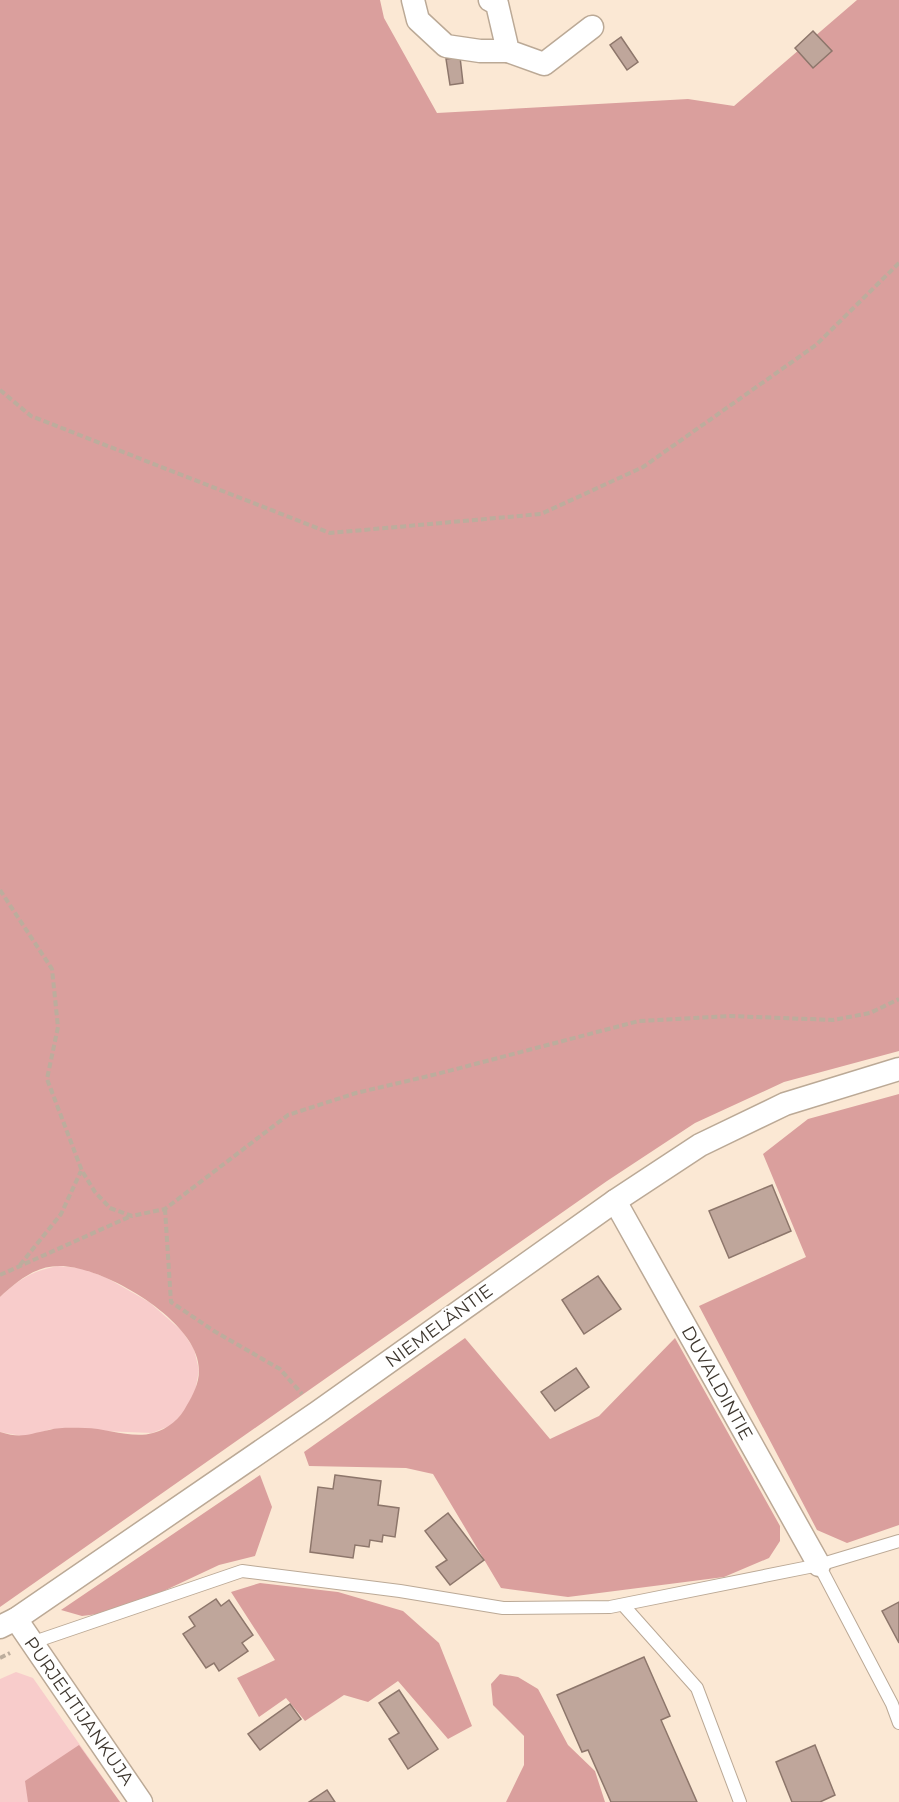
<svg xmlns="http://www.w3.org/2000/svg" width="899" height="1802" font-family="Montserrat,sans-serif">
	<rect width="100%" height="100%" fill="#fbe8d4"/>
	<g fill="#f8cccb">
		<path d="M58 1266 81 1268 107 1278 149 1302 182 1331 194 1349 199 1370 195 1392 185 1410 172 1425 152 1433 51 1429 27 1437 0 1432V1297C19 1279 32 1271 58 1266Z"/>
		<path d="M16 1672 33 1678 120 1802H0V1679Z"/>
	</g>
	<g fill="#da9f9d">
		<path d="M0 0H380L384 18 437 113 688 99 734 106 857 0H899V1051L784 1082 695 1123 607 1181 0 1607V1432C22 1439 28 1434 49 1430 60 1427 74 1428 85 1428 106 1428 132 1439 153 1433 168 1429 180 1419 187 1405 193 1395 199 1383 199 1371 201 1322 102 1265 59 1266 35 1266 16 1282 0 1297Z"/>
		<path d="M899 1094V1525L847 1543 817 1530 699 1306 806 1257 763 1154 808 1119Z"/>
		<path d="M465 1338 550 1439 599 1416 675 1338 780 1526V1541L769 1558 724 1577 568 1597 501 1588 433 1474 406 1468 309 1466 304 1452Z"/>
		<path d="M260 1475 272 1507 255 1556 219 1565 121 1611 82 1616 61 1610Z"/>
		<path d="M260 1583 338 1592 403 1611 439 1643 472 1726 448 1739 398 1681 368 1702 344 1695 305 1721 286 1698 259 1717 237 1678 275 1660 231 1592Z"/>
		<path d="M500 1674 518 1677 538 1689 568 1745 595 1771 605 1802H506L524 1765V1736L493 1705 491 1684Z"/>
		<path d="M79 1745 120 1802H28L25 1781Z"/>
	</g>
	<g fill="#bfa69b" stroke="#8d766b" stroke-width="1.5">
		<path d="M813 31 832 51 813 68 795 48Z"/>
		<path d="M621 37 638 62 627 70 610 45Z"/>
		<path d="M460 57 463 83 450 85 446 59Z"/>
		<path d="M772 1185 791 1231 729 1258 709 1211Z"/>
		<path d="M598 1276 621 1309 584 1334 562 1300Z"/>
		<path d="M576 1368 589 1387 555 1411 541 1392Z"/>
		<path d="M335 1475 381 1481 378 1505 399 1508 395 1537 383 1535 382 1542 370 1540 369 1547 355 1545 353 1558 310 1552 318 1487 333 1489Z"/>
		<path d="M448 1513 484 1560 450 1585 436 1567 447 1560 425 1531Z"/>
		<path d="M216 1599 221 1606 229 1600 253 1635 242 1643 248 1651 219 1671 214 1663 206 1668 183 1634 195 1626 189 1617Z"/>
		<path d="M899 1602V1643L882 1611Z"/>
		<path d="M644 1657 670 1716 661 1720 697 1802H611L588 1750 582 1752 557 1695Z"/>
		<path d="M399 1690 438 1749 408 1769 389 1739 399 1733 379 1703Z"/>
		<path d="M290 1704 301 1719 260 1750 248 1734Z"/>
		<path d="M815 1745 835 1795 820 1802H792L776 1762Z"/>
		<path d="M327 1790 335 1802H309Z"/>
	</g>
	<g fill="none" stroke-linecap="round" stroke-linejoin="round">
		<g stroke="#bba996" stroke-width="14">
			<g id="lane">
				<path d="M819 1565 892 1704 899 1723"/>
				<path d="M624 1606 697 1688 740 1802"/>
				<path d="M31 1643 242 1571 400 1591 503 1608 610 1607 819 1565 899 1541"/>
			</g>
		</g>
		<g stroke="#bba996" stroke-width="25">
			<g id="street">
				<path d="M413 0 418 20 446 46 480 51H508"/>
				<path d="M490 0 497 4 508 51 544 64 592 27"/>
				<path d="M615 1201 819 1565"/>
				<path d="M16 1619 141 1802"/>
				<path d="M0 1627 16 1619 318 1412 615 1201 700 1145 785 1104 899 1069"/>
			</g>
		</g>
		<g stroke="#bcad9d" stroke-width="4" stroke-dasharray="6 3" stroke-linecap="butt">
			<path d="M0 390 31 416 330 533 541 514 643 467 816 345 899 263"/>
			<path d="M0 890 52 969 58 1027 47 1079 82 1171 95 1192 110 1208 132 1216 165 1209 288 1115 356 1093 437 1074 639 1021 730 1016 833 1020 870 1013 899 999"/>
			<path d="M165 1209 171 1302 214 1331 280 1369 302 1394"/>
			<path d="M20 1265 61 1214 81 1171"/>
			<path d="M0 1275 131 1216"/>
			<path d="M0 1658 10 1653"/>
		</g>
		<use href="#lane" stroke="#fff" stroke-width="12"/>
		<use href="#street" stroke="#fff" stroke-width="22"/>
	</g>
	<g text-anchor="middle" dominant-baseline="central" stroke-width="4.5" stroke-linejoin="round" paint-order="stroke">
		<g font-size="18" fill="#3e372f" stroke="#fff">
			<text transform="translate(439 1326) rotate(-36)">NIEMELÄNTIE</text>
			<text transform="translate(717 1383) rotate(61)">DUVALDINTIE</text>
			<text transform="translate(79 1711) rotate(55)">PURJEHTIJANKUJA</text>
		</g>
	</g>
</svg>
